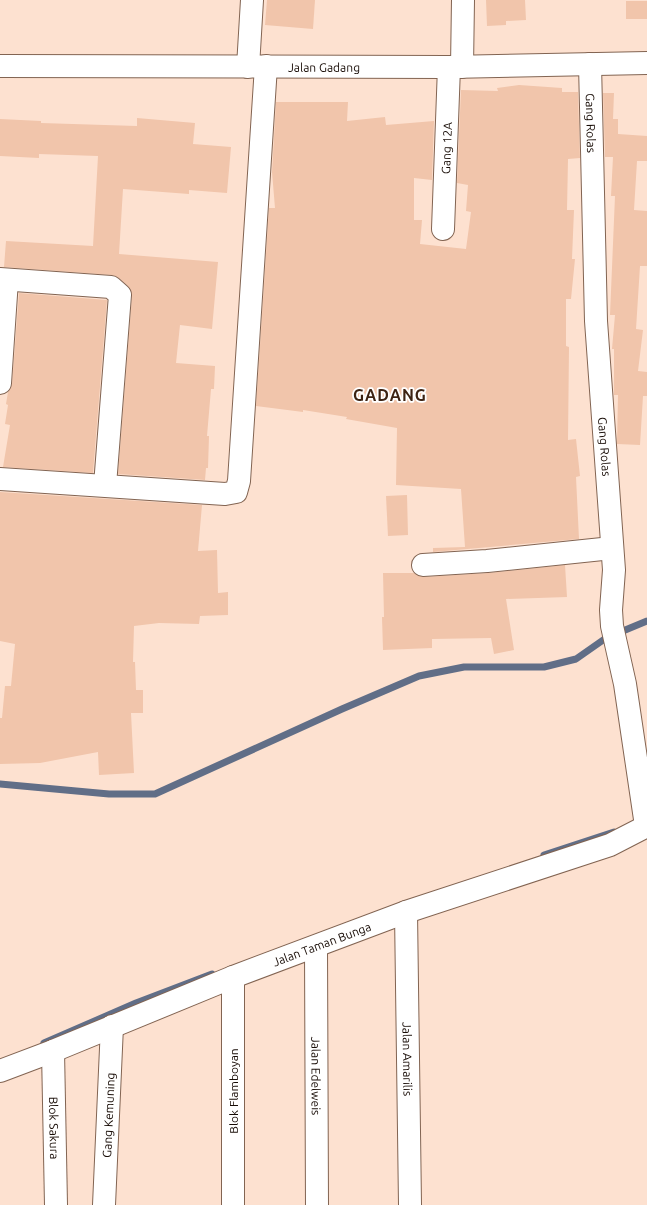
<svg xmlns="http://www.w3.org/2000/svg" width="647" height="1205" font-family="Ubuntu,sans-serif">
	<rect width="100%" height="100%" fill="#fde1d0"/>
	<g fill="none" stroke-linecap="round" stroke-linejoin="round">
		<g stroke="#616e87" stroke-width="7">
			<path d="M0 784 109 794H155L342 709 419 676 464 667H544L576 659 606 638 647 621"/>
			<path d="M544 855 614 832"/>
			<path d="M44 1043 136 1003 212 974"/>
		</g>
	</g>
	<g fill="#f1c5ab">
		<path d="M267 0H315L313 29 265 25Z"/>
		<path d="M486 0H525L526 20 506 21V25L487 26Z"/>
		<rect x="626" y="1" width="21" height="18"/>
		<path d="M519 85 562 88V92H578L580 158 568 159 567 210H574L572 259H575L571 299H566V346L569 347 568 440 576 439 580 476 576 477 579 539 433 552V548L465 547 461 489 396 485 397 428 346 419 347 417 303 410V412L256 406 269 208H275L272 172 276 102H348L347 121 385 117 386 125 434 121 432 180 414 178V220H422L420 244 466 249 471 212 466 211 468 185 457 183 461 90 498 91 497 88Z"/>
		<path d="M603 93H614L613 119H618V134L647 136V161H637L634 210 647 211V266H640L636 329 643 330 638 371 647 372V396H643L640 445 617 444 618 395H614V349H612L615 315H610L615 196H611L613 157H605Z"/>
		<path d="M137 118 195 123 193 144 231 147 227 193 189 190V194L123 189 119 254 218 262 212 329 180 325 176 363 215 366 214 389H211L207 436H209L208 468H206L205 480 118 474 132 296 128 286 119 278 112 275 4 267 6 241 93 246 98 156 39 154V158L0 156V119L41 121V123L137 126Z"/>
		<path d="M19 293 107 300 93 473 3 467 10 425 5 424 8 405 6 404 8 392 12 384Z"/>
		<path d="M0 492 202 505 198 551 217 550 218 593 228 592V615L200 616 199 624 159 623 134 626 133 662H135L136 690H143V713H131L134 773 99 775 98 752 40 763 0 764V718H2L5 686H11L15 644 0 641Z"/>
		<path d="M407 495 408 535 388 536 386 496Z"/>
		<path d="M565 565 567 597 506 599 514 650 494 654 491 638 432 639V648L383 650 382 617H384L383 573H414L424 577 488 573Z"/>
	</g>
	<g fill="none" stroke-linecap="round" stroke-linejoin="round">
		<g stroke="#826452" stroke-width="24">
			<g id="minor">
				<path id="s1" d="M590 64 596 321 614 570 611 610 612 626 625 684 646 826"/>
				<path d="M248 67 252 0"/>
				<path d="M462 67 463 0"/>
				<path id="s2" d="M443 229 449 67"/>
				<path d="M0 279 111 287 120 295 105 485"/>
				<path d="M0 383 7 280"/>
				<path d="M0 479 225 494 236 492 239 481 266 66"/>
				<path d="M423 565 487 561 612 548"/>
				<path id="s3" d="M406 912 410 1205"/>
				<path id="s4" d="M316 947 317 1205"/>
				<path id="s5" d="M53 1051 56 1205"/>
				<path id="s6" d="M0 1071 53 1051 233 977 406 912 610 845 647 826"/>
				<path id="s7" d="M104 1205 112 1026"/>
				<path d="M233 1205V977"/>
			</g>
		</g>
		<g stroke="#826452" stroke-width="24">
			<g id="highway">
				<path id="s8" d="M0 66 449 67 647 63"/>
			</g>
		</g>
		<use href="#minor" stroke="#fff" stroke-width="22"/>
		<use href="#highway" stroke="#fff" stroke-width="22"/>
	</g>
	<g text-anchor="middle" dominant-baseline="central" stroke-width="3.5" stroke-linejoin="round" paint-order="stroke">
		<g font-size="12" fill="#170b05" stroke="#fff">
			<text stroke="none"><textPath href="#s8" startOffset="324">Jalan Gadang</textPath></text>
			<text stroke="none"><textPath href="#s1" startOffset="59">Gang Rolas</textPath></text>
			<text stroke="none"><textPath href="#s2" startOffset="81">Gang 12A</textPath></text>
			<text stroke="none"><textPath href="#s1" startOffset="383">Gang Rolas</textPath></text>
			<text stroke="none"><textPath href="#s6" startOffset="346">Jalan Taman Bunga</textPath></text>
			<text stroke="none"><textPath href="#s3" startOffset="147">Jalan Amarilis</textPath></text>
			<text stroke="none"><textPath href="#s4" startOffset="129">Jalan Edelweis</textPath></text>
			<text transform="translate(233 1091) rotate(-90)">Blok Flamboyan</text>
			<text stroke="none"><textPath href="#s7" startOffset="90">Gang Kemuning</textPath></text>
			<text stroke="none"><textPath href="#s5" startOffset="77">Blok Sakura</textPath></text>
		</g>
		<g font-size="16" font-weight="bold" letter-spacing="1" fill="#3d2313" stroke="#fff">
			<text x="390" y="395">GADANG</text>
		</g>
	</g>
</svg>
